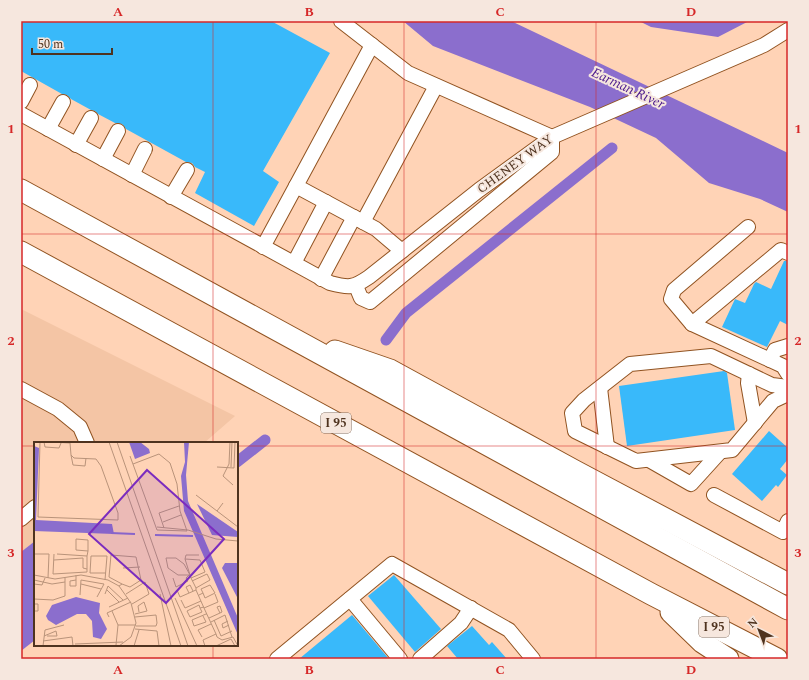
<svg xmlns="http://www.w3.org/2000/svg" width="809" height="680" font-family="Spectral,serif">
	<rect width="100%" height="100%" fill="#ffd3b6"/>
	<path fill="#f4c5a5" d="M21 309 235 416 204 443H35V541L21 552Z"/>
	<g fill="#8b6ecd">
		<path d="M403 21H511L788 153V212L760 199 709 183 656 138 590 107 433 46Z"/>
		<path d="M639 21H749L718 37 651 27Z"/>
		<path d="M35 541V640L21 651V552Z"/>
	</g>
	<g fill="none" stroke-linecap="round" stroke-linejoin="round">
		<g stroke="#8b6ecd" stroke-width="11">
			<path d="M386 340 406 313 612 148"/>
			<path d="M237 462 265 440"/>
		</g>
	</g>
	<g fill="#39b9fa">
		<path d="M21 21H271L330 53 263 171 279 182 254 226 195 193 205 172 195 167 192 163 186 162 126 129 122 124 115 123 98 114 95 111 91 110 71 99 67 95 62 94 21 71Z"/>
		<path d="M784 261H788V325L780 321 767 347 722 327 735 299 745 303 754 284 756 282 771 289Z"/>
		<path d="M724 371 727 373 735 430 627 446 619 386Z"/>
		<path d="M769 431 788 448V459L780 469 787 475 778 487 776 485 762 501 732 474Z"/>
		<path d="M394 575 441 629 415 652 368 596Z"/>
		<path d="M352 615 389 659H299Z"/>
		<path d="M472 626 489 645 492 642 507 659H458L447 646Z"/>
	</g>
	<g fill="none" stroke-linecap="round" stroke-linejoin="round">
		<g stroke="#915321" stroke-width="16">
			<g id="minor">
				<path d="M341 21 408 73 552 137V152L370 302 361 298 356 286"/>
				<path d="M372 45 296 186 376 229 402 251"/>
				<path d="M21 102 30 85"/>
				<path d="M21 114 330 283C349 288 353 288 369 277L479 190 552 137 764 45 788 30"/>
				<path d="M48 129 63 102"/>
				<path d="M76 145 91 118"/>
				<path d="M103 159 118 131"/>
				<path d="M132 175 145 149"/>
				<path d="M171 197 187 170"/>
				<path d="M363 222 436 86"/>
				<path d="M263 247 296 186"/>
				<path d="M788 253 781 250 692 324 783 366 788 374"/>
				<path d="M294 263 326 202"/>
				<path d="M321 279 354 217"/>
				<path d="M692 324 671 299 674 290 748 227"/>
				<path d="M770 360 775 350 788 346"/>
				<path d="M749 374 748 383 755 423"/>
				<path d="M788 387 772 385 711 356 630 364 584 400 572 413 575 431 636 461 732 450 773 401 788 394"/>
				<path d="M600 388 607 447"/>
				<path d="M21 389 58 409 80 427 87 443"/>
				<path d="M649 460 691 484 720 452"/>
				<path d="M714 495 783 532 788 521"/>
				<path d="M21 519 35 507"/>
				<path d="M350 599 400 659"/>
				<path d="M277 659 392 564 509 630 533 659"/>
				<path d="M420 659 461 623 471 608"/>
			</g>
		</g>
		<g stroke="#915321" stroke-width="23">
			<g id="highway">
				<path d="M21 190 788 609"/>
				<path d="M21 252 651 594 777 659"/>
				<path d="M335 351 390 370 575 471 788 584"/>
				<path d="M671 612 702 642 728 659"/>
			</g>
		</g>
		<use href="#minor" stroke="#fff" stroke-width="14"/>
		<use href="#highway" stroke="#fff" stroke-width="21"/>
	</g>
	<path fill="none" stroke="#d62828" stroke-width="1" stroke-opacity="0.55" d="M213 21V443M404 21V659M596 21V659M21 234H788M21 446H35M237 446H788M213 645V659"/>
	<g text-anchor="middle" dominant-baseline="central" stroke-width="4" stroke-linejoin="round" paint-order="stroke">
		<g fill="#f6e7de" stroke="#816958" stroke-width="1">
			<rect x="321" y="413" width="30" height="20" rx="3"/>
			<rect x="699" y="617" width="30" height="20" rx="3"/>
		</g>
		<g font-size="12" font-weight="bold" fill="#4f331f">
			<text x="336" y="423">I 95</text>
			<text x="714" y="627">I 95</text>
		</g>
		<g font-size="13" fill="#4f331f" stroke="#f6e7de">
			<text transform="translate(515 164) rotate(-36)">CHENEY WAY</text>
		</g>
		<g font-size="14" font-style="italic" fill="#4a188b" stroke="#f6e7de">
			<text transform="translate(628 88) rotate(25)">Earman River</text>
		</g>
	</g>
	<g transform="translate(34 442)">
		<rect width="204" height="204" fill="#ffd3b6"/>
		<path d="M95 0H106L115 7 116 11 101 17ZM150 0H155L152 33 154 59 204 176V193L150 69 147 34 151 20ZM0 4 5 6 2 78 78 82 80 92 0 89ZM163 62 204 90V95L178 93ZM191 121H204V157L188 126ZM42 155 66 161 65 171 73 187 67 197 59 195 58 179 52 172H43L22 183 14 178 12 174 18 163Z" fill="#8b6ecd"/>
		<path fill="none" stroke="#8b6ecd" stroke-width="2" d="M77 91 101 92M121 93 159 94"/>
		<path fill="none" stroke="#b9937a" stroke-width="1" d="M6 0 4 75 84 78V71L67 24 62 17 40 16 37 13 36 1 17 0M10 0 11 5 25 6 27 1M75 0 147 204M83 0 154 204M196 0 195 22 189 34 199 43M37 13 39 23 51 24 52 16M96 14 123 88 153 89 146 69 143 42 136 21 125 12 99 22M183 25 200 26 201 0 204 1M197 25 198 0M162 53 183 69M189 61 183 69 204 85M129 80 147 73M123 85 154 88 182 97 204 99M130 86 125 71 145 64M0 112H15L14 136M20 112 19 132 53 130V127M23 112 53 114M132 116H142L150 122 156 133H144L134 126ZM151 117 152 113H165M20 118 49 116V126L53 127V114L54 109V98L42 97V108L54 109M89 126 106 125M0 133 21 137 47 133 74 138 85 144 97 161 102 181 97 195 85 204M139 136 142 145 154 139 152 136 155 133M157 136 171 130 166 118 151 117 156 133 157 136 162 146V148L170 166 182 192 183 195 188 198 199 195 204 204M0 138 18 142 31 140M42 138 36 139V144H42V133M71 138 73 114H57L56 131H72M158 139 173 132 176 138 162 146M0 142 8 143 11 136M47 142 67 147M85 144 88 142 96 145 107 138 102 115 77 113 75 135 88 142M73 148 85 160M143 148 146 155 162 148M155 151 152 145 156 143 159 149M71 152 74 144 89 158M92 152 111 140 115 152 98 162M126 152 137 204M46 153 47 138 70 142 63 155M165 153 169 151 171 156 181 151 176 143 167 147 169 151M141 156 163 204M0 157 19 158 31 154V136M147 158 151 166 167 159M75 165 94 156M166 166 168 170 156 175 153 169 165 163 166 166 170 165M170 166 184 160 181 152M0 169H4V162H0M78 169 84 183 82 203M101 172 113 169 110 160 104 164 105 170M169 174 172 180 160 184 158 178 172 172H173M75 175 73 171 97 160M101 175 122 173 123 181 122 184H102M175 176 186 171 188 170 186 164 183 165 186 171M180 178 187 194 198 189M194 179 188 182 189 186 195 183M177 180 191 173 198 195M0 182V199M84 183H102M101 187 123 189 125 204M10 194 22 189 23 194H13M168 195 164 188 177 182M9 199 38 195 39 204M41 202 89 200M9 204 11 188 30 183M26 204H63M100 204 105 188M171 204 169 198 182 192M182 204 197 197 201 204"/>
		<path fill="#7b2cbf" fill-opacity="0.15" stroke="#7b2cbf" stroke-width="2" d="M113 28 190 97 132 161 55 92Z"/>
		<rect width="204" height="204" fill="none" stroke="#4f331f" stroke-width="2"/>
	</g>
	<rect width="809" height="680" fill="none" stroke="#f6e7de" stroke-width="44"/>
	<g transform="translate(759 630) rotate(318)" stroke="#f6e7de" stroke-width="3" paint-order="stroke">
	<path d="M0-3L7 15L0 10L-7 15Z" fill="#4f331f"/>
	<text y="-6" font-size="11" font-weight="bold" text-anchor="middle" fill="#4f331f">N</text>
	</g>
	<path d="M32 48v6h80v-6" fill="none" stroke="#4f331f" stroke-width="2"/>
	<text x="38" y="48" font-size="12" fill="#4f331f" stroke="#f6e7de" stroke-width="3" paint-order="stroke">50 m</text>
	<rect x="22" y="22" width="765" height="636" fill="none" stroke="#d62828" stroke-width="1.5"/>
	<g font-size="13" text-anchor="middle" font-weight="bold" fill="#d62828">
		<text x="118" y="16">A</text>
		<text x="309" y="16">B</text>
		<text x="500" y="16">C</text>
		<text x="691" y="16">D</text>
		<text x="11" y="133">1</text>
		<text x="798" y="133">1</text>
		<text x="11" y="345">2</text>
		<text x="798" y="345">2</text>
		<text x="11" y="557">3</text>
		<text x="798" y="557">3</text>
		<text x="118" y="674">A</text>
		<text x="309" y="674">B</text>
		<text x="500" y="674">C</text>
		<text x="691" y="674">D</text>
	</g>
</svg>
